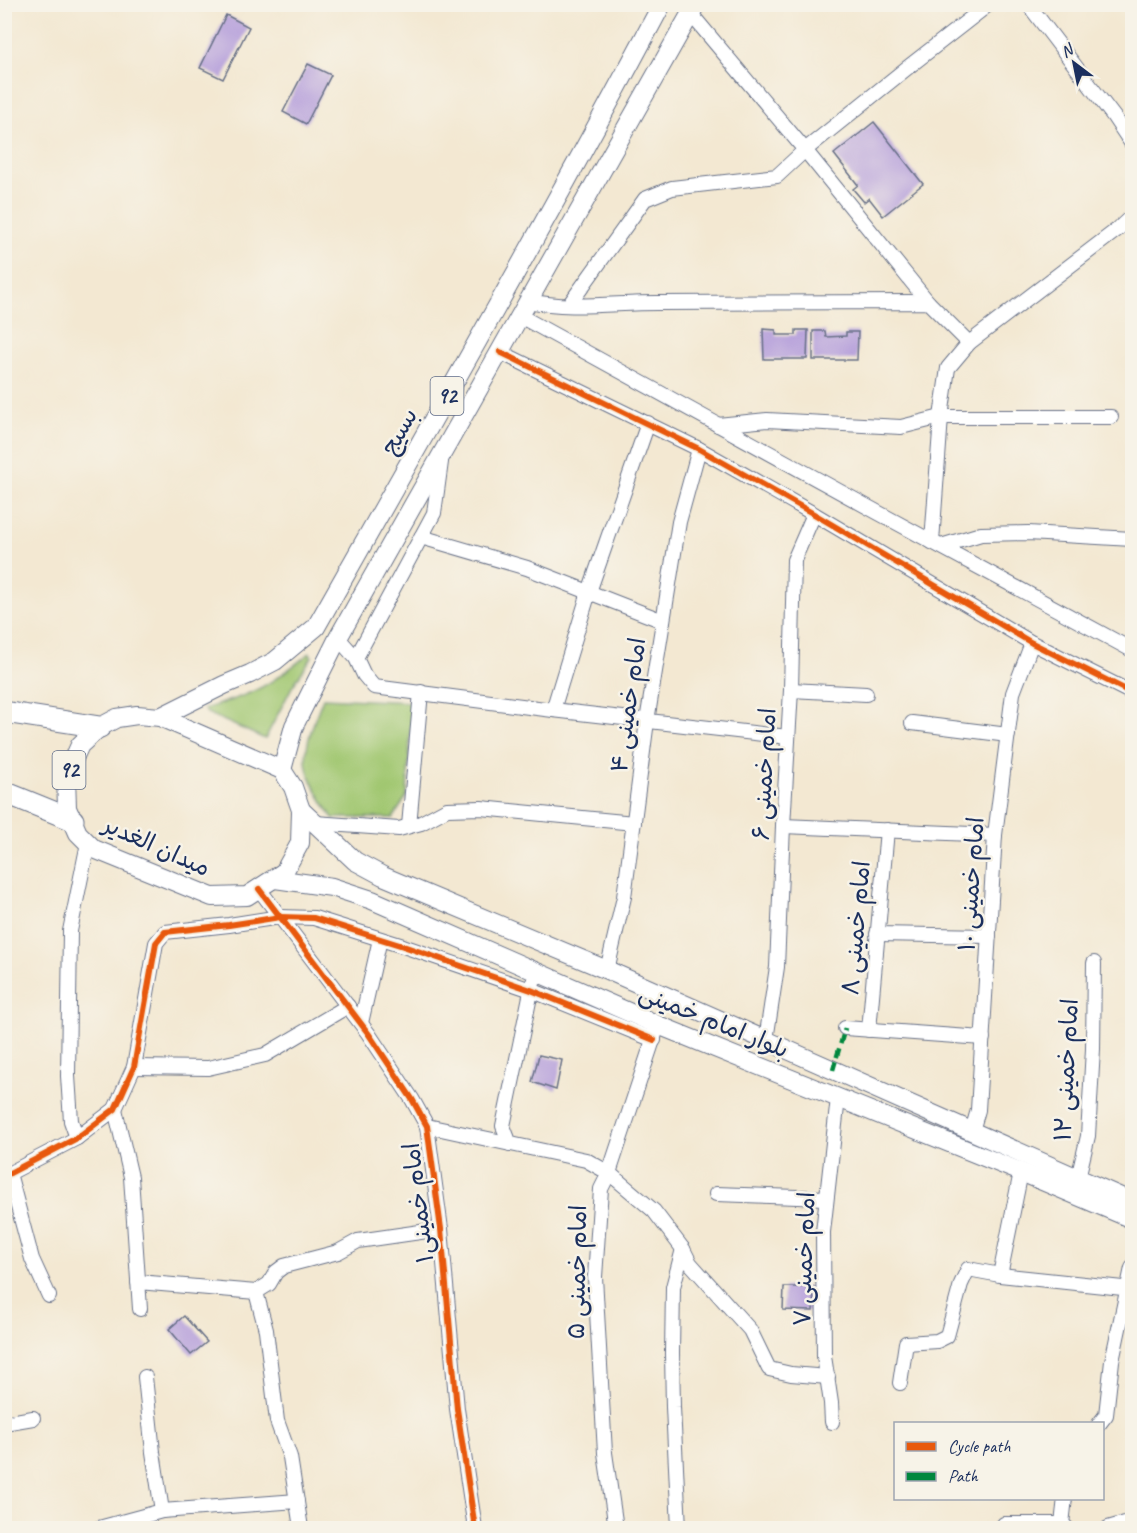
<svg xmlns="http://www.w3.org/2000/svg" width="1137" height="1533" font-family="Caveat,'Playpen Sans Arabic',sans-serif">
	<rect width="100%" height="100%" fill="#f7f3e8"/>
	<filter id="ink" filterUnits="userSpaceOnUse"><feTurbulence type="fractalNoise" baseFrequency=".0167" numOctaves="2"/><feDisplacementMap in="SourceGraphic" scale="12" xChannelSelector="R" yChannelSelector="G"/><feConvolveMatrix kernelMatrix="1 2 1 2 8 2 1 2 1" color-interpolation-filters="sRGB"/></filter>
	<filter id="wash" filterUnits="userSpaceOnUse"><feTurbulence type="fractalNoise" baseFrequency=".008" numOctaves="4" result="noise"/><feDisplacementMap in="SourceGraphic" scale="24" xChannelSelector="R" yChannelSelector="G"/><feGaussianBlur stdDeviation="1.35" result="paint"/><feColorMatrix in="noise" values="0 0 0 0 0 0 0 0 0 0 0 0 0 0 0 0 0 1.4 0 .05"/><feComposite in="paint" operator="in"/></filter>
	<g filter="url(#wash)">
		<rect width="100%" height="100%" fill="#f3e8d2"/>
		<g fill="#a1c771" stroke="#5e7b68" stroke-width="1.5">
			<path d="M310 653 312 657 292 687 265 739 207 713 204 709C222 703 241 698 258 689 277 680 293 666 310 653Z"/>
			<path d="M323 698 412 702 407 796 393 818H333C324 804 307 778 306 762 305 742 316 716 323 698Z"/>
		</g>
		<g id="blocks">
			<g fill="#b29bda">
				<path d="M226 15 249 27 223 79 200 68Z"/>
				<path d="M308 64 331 75 306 124 283 112Z"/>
				<path d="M874 122 923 184 883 216 869 198 864 202 853 189 858 185 834 154Z"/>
				<path d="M763 329 776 330V335H796V330H808L807 359H764Z"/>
				<path d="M813 331H825L826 337 846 336V332H858L857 360H813Z"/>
				<path d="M539 1055 562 1060 556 1090 532 1082Z"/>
				<path d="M784 1287H814L813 1311 783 1310Z"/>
				<path d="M184 1316 207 1342 191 1355 169 1329Z"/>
			</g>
		</g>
	</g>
	<g filter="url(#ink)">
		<use href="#blocks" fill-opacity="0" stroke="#677087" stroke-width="1.5"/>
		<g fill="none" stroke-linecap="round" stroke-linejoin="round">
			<g stroke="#677087" stroke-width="16">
				<g id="minor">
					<path d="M1028 4 1114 117 1132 144"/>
					<path d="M691 14 805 150 928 302"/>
					<path d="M529 301C570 310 614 303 657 303 747 302 837 302 928 302L969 343"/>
					<path d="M569 305 645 199 672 188 777 176 805 150 907 68 989 4"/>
					<path d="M520 316 877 512 1132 650"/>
					<path d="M500 352 699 449 814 514 1032 643 1132 693"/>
					<path d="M718 425 767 420 901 427 941 417H1111"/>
					<path d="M421 537 527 568 663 621"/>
					<path d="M932 542 941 417 948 368 969 343 1118 229 1132 216"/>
					<path d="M941 546 981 534 1028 533 1132 539"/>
					<path d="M338 638 356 658 364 675 374 687 553 710 788 737"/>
					<path d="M356 658 434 513 441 462"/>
					<path d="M791 690 866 694"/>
					<path d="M553 710 589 592 648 423"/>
					<path d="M912 723 1008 735"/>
					<path d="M315 823 399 829 421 823 447 809 481 808 634 823"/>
					<path d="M409 826 421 692"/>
					<path d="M783 826 995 835"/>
					<path d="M259 889 368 1033 412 1099 427 1126 441 1229 457 1409 475 1528"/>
					<path d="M877 934 989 936"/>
					<path d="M607 970 624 897 647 721 679 522 699 449"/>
					<path d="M361 1023 380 939"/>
					<path d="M845 1028 983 1038"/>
					<path d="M869 1030 887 830"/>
					<path d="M766 1040 777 967 783 826 791 690 794 560 814 514"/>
					<path d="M134 1067 208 1068 265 1055 348 1006"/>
					<path d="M115 1109 131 1177 140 1309"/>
					<path d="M427 1126 586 1160 609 1173 654 1211 683 1249 690 1263 750 1330 769 1369 791 1374 828 1377"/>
					<path d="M972 1131 978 1110 995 835 1013 693 1032 643"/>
					<path d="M77 1138 71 1121 68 1076 70 931 88 843"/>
					<path d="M510 1144 503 1126 533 982"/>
					<path d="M9 1173 32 1259 49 1296"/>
					<path d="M4 1176 77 1138 115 1109 134 1067 156 943 165 932 229 925 280 917 314 918 403 946 531 990 654 1040"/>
					<path d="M1078 1178 1088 1136 1093 1049 1094 963"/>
					<path d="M716 1194 826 1198"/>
					<path d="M1000 1275 1021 1172"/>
					<path d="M138 1282 256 1292 269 1284 276 1272 284 1266 338 1252 358 1241 441 1229"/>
					<path d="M256 1292 266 1330 277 1421 290 1457 301 1528"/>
					<path d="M145 1377 153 1452 162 1511"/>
					<path d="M900 1383 906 1343 937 1341 947 1336 961 1284 968 1269 1000 1275 1132 1289"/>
					<path d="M832 1422 831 1403 824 1356 823 1232 838 1098"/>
					<path d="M4 1423 33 1418"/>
					<path d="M1099 1424 1106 1415 1112 1361 1132 1268"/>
					<path d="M1004 1524H1062L1067 1528"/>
					<path d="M1062 1524 1065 1498"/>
					<path d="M99 1528 162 1511 297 1501"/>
					<path d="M616 1528 605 1453 595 1277 601 1189 609 1173 656 1031"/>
					<path d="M679 1528 673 1407 672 1353 673 1287 683 1249"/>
					<path d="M1108 1528 1132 1521"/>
				</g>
			</g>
			<g stroke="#677087" stroke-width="20">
				<g id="major">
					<path d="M137 715 160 717 282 770 293 787 301 810 300 843 284 872 247 896 212 897 94 849 78 833 67 808 66 776 80 745 100 727 117 718Z"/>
					<path d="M160 717 224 685 250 674 275 661 316 627C433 420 551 214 662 4"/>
					<path d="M282 770 294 726 338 638 696 4"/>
					<path d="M301 810 355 861 383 876 607 970 1132 1202"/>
					<path d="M275 879 332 887 372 900 658 1025 1021 1172 1132 1219"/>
				</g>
			</g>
			<g stroke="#677087" stroke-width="23">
				<g id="highway">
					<path d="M4 712 100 727"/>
					<path d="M4 792 73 820"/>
				</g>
			</g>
			<use href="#minor" stroke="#fff" stroke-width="14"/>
			<use href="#major" stroke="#fff" stroke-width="18"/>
			<use href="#highway" stroke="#fff" stroke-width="21"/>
			<path stroke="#00873e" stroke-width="4.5" stroke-dasharray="9 4.5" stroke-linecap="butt" d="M833 1070 845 1028"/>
			<g stroke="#f7f3e8" stroke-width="10">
				<g id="cycleway">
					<path d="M500 352 699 449 814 514 1032 643 1132 693"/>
					<path d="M259 889 368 1033 412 1099 427 1126 441 1229 457 1409 475 1528"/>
					<path d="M4 1176 77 1138 115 1109 134 1067 156 943 165 932 229 925 280 917 314 918 403 946 531 990 654 1040"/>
				</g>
			</g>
			<use href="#cycleway" stroke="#e8590c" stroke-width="6"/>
		</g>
	</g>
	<g text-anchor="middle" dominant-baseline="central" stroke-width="5" stroke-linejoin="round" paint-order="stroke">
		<g fill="#f7f3e8" stroke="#5d6a87" stroke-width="1.5">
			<rect x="430.5" y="377" width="33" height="38" rx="4.5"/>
			<rect x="52.5" y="751" width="33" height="38" rx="4.5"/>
		</g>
		<g font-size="22" font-weight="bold" fill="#1b2f5e">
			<text x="447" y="396">92</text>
			<text x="69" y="770">92</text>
		</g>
		<g font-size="24" fill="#1b2f5e" stroke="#f7f3e8">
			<text transform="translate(399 431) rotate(-60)">بسیج</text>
			<text transform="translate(628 705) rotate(-82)">امام خمینی ۴</text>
			<text transform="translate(764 774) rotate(-87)">امام خمینی ۶</text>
			<text transform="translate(157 846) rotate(24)">میدان الغدیر</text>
			<text transform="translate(971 884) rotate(-86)">امام خمینی ۱۰</text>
			<text transform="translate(856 928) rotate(-85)">امام خمینی ۸</text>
			<text transform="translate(714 1021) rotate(22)">بلوار امام خمینی</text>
			<text transform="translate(1066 1070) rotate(-87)">امام خمینی ۱۲</text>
			<text transform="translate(418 1203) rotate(-97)">امام خمینی۱</text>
			<text transform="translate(804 1259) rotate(-88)">امام خمینی ۷</text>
			<text transform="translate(577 1272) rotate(-89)">امام خمینی ۵</text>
		</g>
	</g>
	<rect width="1137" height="1533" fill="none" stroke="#f7f3e8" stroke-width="24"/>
	<rect x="894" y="1422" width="210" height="78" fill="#f7f3e8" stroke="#9fa5b1" stroke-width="1.5"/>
	<rect x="906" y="1442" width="30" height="9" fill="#e8590c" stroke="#9fa5b1" stroke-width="1.5"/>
	<text x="948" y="1452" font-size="18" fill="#1b2f5e">Cycle path</text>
	<rect x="906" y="1472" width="30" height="9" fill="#00873e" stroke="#9fa5b1" stroke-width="1.5"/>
	<text x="948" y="1482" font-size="18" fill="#1b2f5e">Path</text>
	<g transform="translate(1074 63) rotate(328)" stroke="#f7f3e8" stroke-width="4.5" paint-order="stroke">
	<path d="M0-4.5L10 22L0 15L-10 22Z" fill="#1b2f5e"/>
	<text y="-9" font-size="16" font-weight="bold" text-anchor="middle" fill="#1b2f5e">N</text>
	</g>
</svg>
